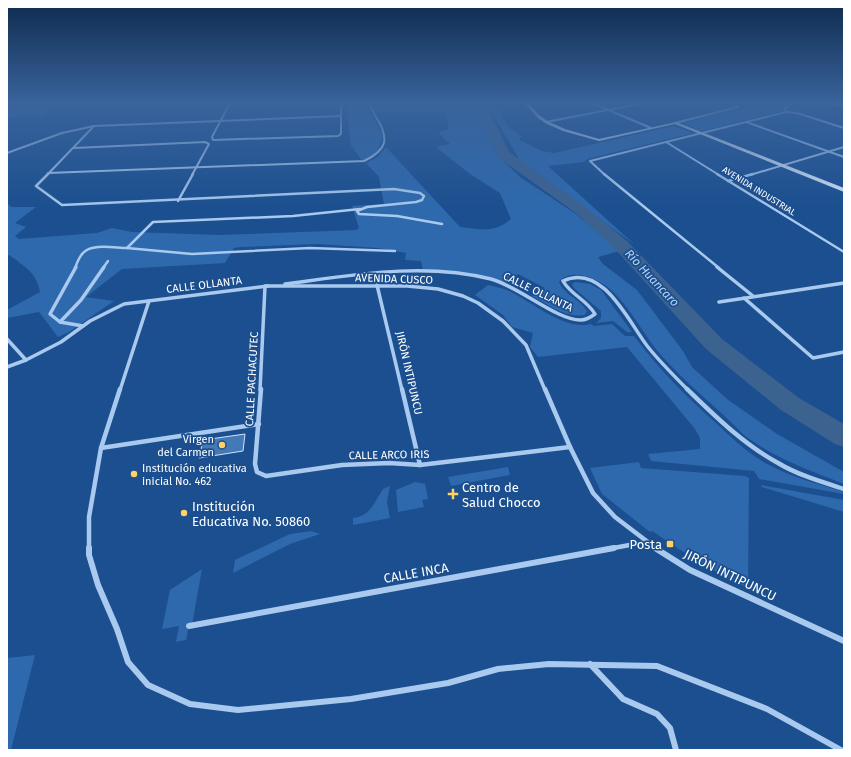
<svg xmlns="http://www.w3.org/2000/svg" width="851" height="757" font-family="'Fira Sans',sans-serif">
	<rect width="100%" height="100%" fill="#1b4f8f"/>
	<g fill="#2e69ad">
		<path d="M7 103H50L44 116H21L7 119Z"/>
		<path d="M350 103 367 106 383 136 377 152 362 161 351 145 346 105Z"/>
		<path d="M421 103H475L498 156 520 177 576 214 620 251 598 257 603 264 637 290 683 351 692 367 727 399 777 434 844 472V484C809 470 774 458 744 435 717 407 686 384 661 355 643 335 625 297 603 284 591 276 569 269 559 282 565 296 579 298 587 311L585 315C565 318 549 305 532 296L545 288 518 274 506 283C480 272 451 272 423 271L421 261 405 260 406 253 378 248 317 244 241 247 234 248 225 263 122 269 86 297 114 301 69 332 58 337 39 312 7 318V310L40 292C37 273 24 266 9 255L7 256V203L11 207H36L15 223 26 227 15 236 19 239 97 233 112 228 132 232 219 235 356 230 359 228 352 206 384 204 379 177 366 163 378 157 386 147 460 227C481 229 494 234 511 219L500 193 470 174 436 147 450 144 438 132 449 129 445 111 423 105Z"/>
		<path d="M487 103H494L509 127 522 137 518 139 542 151 554 153 673 126 693 133 587 159 584 162 548 166 635 245 520 161Z"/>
		<path d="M771 103H790L781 108V111L702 131 683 123Z"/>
		<path d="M416 104 419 107 439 111 440 112H379L371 106Z"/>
		<path d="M575 282 590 284 601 290 632 332H627L613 321 596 323 601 318V311L574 288 572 284Z"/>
		<path d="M488 285C495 287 503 288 509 291 532 302 565 331 591 324L594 326 612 324 625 336H634C658 368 685 396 715 422 732 438 747 453 767 464 791 477 818 484 844 492V494L759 479 754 471 651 461 648 454 700 449V438L695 429 627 347 538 357 530 347 533 333 512 327 503 315 475 295Z"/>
		<path d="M639 462 641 468 745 476 749 478 748 588 703 565 652 531 650 532 602 494 590 468Z"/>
		<path d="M508 467 510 475 451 486 448 477Z"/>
		<path d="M415 482 425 484 428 499 422 500 424 507 398 512 396 490Z"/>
		<path d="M761 485 844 500V512L762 487Z"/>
		<path d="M390 486 387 502 390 518 353 525V518C371 516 374 502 383 489Z"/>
		<path d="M311 531 320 534 290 544 233 573 235 560 290 534Z"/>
		<path d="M202 569 192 625 189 626 186 640 176 642 179 626 162 629 170 590Z"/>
		<path d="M35 655 11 750H7V658Z"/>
	</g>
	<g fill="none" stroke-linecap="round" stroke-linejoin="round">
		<path fill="#3c6290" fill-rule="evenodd" d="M475 103H485L509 152 587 208 627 241 722 339 799 398 844 424V447L835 444 781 410 706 349 615 249 577 214 498 157Z"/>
	</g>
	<path fill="#4478b7" stroke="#cfe3fa" d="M245 434 243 451 199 458 203 440Z"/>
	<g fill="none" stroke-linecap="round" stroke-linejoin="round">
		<g stroke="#a9c9ee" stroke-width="2">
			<path d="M230 103 212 137 213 140 338 136 341 134V104L343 103"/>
			<path d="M592 103 651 128"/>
			<path d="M729 103 738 107"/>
			<path d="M828 103 844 106"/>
			<path d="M527 104 531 103"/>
			<path d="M786 112 797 113 844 128"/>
			<path d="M546 122 644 103"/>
			<path d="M746 122 844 157"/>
			<path d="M675 123 738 107"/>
			<path d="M666 142 719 175"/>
			<path d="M74 148 205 142 209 144 192 175"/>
			<path d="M7 153 62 133 94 126 341 116"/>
			<path d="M48 173 364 161C387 150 390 139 376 117 374 112 370 108 369 103"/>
			<path d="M47 175 94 126"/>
			<path d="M605 175 590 161 786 112 785 108 793 103"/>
			<path d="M750 175 844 147"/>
		</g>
		<g stroke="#a9c9ee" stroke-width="2.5">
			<path d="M48 174 36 186 62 205 394 189 420 193 424 196 422 200 416 202 367 207 357 211 359 214 397 216 442 224"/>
			<path d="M604 174 719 268"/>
			<path d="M717 174 844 252"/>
			<path d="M728 181 753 174"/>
			<path d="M178 201 193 174"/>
			<path d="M127 248 192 254 310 248 395 251"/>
			<path d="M75 268C77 263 79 257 83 253 92 243 115 248 127 248L153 222 293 216 360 209"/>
			<path d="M103 268 108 261"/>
		</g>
		<g stroke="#a9c9ee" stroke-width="3.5">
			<path d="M76 267 50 314 60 322 83 326"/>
			<path d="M717 267 753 296"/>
			<path d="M285 284C353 275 423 262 491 279 518 286 558 321 581 320 587 320 591 317 595 314 587 300 571 295 563 281 603 262 629 323 648 347 660 362 674 376 688 390"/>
			<path d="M377 285 402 390"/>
			<path d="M744 298 813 358 844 352"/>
			<path d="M719 302 844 283"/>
			<path d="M60 322 81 300 104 267"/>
			<path d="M7 339 26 360"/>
			<path d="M7 367 26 360 61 342 90 321 124 304 268 286"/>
			<path d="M120 390 149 301"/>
			<path d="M260 390 265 286H407L438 289 463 296 478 303 503 321 526 345 545 390"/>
		</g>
		<g stroke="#a9c9ee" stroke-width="4.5">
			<path d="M261 389 255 464 257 472 266 476 342 465 389 463 420 465 570 447"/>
			<path d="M402 389 420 465"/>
			<path d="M545 389 570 447"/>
			<path d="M687 389C715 416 743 444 778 463 798 475 822 482 844 489"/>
			<path d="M570 447 593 493 615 517 657 549"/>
			<path d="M101 448 259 424"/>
			<path d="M89 549V517L101 448 120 389"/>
			<path d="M608 549 646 542"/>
		</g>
		<g stroke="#a9c9ee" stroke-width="6">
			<path d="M89 548V555L98 585 117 629 128 662 148 685 190 704 238 710 351 699 448 683 498 669 549 664 657 666 767 709 841 750"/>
			<path d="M655 548 690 570 844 641"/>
			<path d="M189 626 614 548"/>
			<path d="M590 664 623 699 657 714 670 728 676 750"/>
		</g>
		<path fill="#d6e6fa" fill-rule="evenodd" d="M524 103H528L539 115 547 121 565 129 599 139 676 122 844 188V192L675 124 599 141 563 131 545 123 537 117Z"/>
		<path fill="#fff" fill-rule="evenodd" d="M839 103H844V105L840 104Z"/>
	</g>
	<linearGradient id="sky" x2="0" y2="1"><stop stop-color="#0f2b4f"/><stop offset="0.49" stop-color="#39639b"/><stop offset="1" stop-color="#39639b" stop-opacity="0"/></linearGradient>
	<rect width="851" height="209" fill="url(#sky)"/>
	<g fill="#ffd166" stroke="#1b4f8f" stroke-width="1.5">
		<circle cx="222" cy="445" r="4"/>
		<circle cx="134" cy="474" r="4"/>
		<path d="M451 488h4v4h4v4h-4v4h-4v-4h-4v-4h4z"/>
		<circle cx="184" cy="513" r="4"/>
		<rect x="666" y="540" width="8" height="8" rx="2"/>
	</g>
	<g text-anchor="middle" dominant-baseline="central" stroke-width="3.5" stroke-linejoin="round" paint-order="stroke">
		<g font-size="9" fill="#fff" stroke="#1b4f8f">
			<text transform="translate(759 191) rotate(32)">AVENIDA INDUSTRIAL</text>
		</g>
		<g font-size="11" fill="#fff" stroke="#1b4f8f">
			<text transform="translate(394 279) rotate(2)">AVENIDA CUSCO</text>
			<text transform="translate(204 285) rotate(-7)">CALLE OLLANTA</text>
			<text transform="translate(538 292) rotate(26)">CALLE OLLANTA</text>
			<text transform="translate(409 373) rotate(77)">JIRÓN INTIPUNCU</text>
			<text transform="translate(252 379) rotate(-87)">CALLE PACHACUTEC</text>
			<text transform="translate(389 455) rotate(-1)">CALLE ARCO IRIS</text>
		</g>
		<g font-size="11" fill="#fff" stroke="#1b4f8f" text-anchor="end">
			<text x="214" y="439">Virgen<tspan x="214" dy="13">del Carmen</tspan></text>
			<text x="142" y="468" text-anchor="start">Institución educativa<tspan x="142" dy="13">inicial No. 462</tspan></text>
		</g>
		<g font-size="12" font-style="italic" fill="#b5d3f5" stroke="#1b4f8f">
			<text transform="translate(652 278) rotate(47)">Río Huancaro</text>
		</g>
		<g font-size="13" fill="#fff" stroke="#1b4f8f" text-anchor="start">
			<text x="462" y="487">Centro de<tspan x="462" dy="15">Salud Chocco</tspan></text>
			<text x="192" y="506">Institución<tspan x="192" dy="15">Educativa No. 50860</tspan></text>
			<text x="662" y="544" text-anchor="end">Posta</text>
		</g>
		<g font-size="13" fill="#fff" stroke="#1b4f8f">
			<text transform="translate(416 573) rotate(-10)">CALLE INCA</text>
			<text transform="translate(730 575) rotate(26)">JIRÓN INTIPUNCU</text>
		</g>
	</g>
	<rect width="851" height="757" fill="none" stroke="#ffffff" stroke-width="16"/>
</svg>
